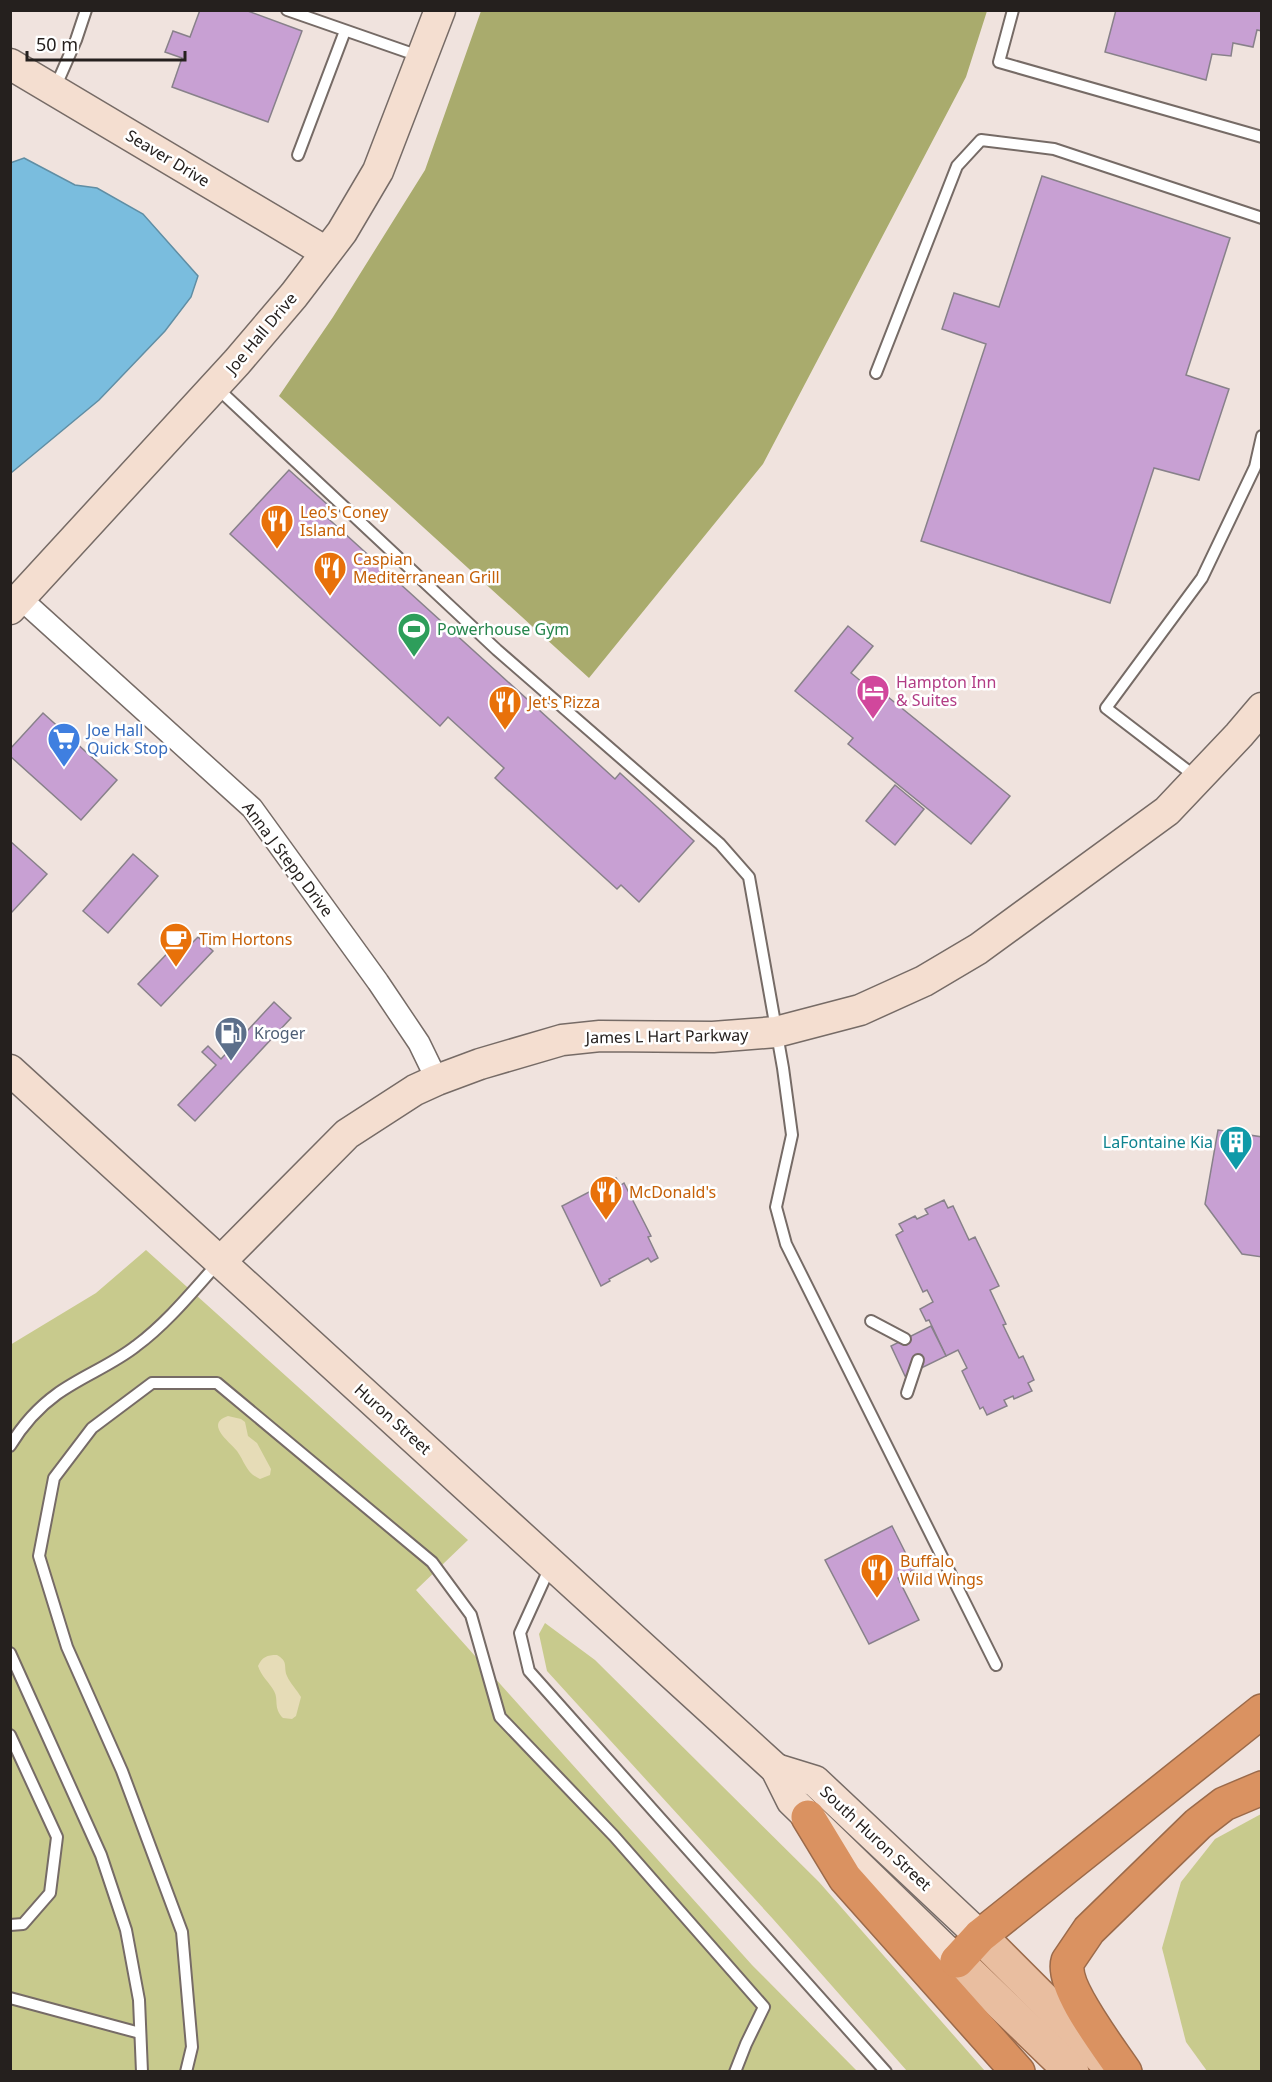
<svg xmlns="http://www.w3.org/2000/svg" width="1272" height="2082" font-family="'Noto Sans',sans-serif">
	<rect width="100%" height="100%" fill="#f0e3de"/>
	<g fill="#c8ca8d">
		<path d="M146 1250 468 1540 416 1590 752 1965 857 2071H11L10 1345 96 1293Z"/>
		<path d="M545 1623 595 1660 819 1882 985 2071H907L773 1919 547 1671 539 1634Z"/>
		<path d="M1261 1814V2071H1207L1186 2042 1162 1948 1181 1882 1215 1839Z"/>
	</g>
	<path fill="#a9ab6d" d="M481 11H987L966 77 763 464 589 678 279 396 333 317 425 170Z"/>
	<g fill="#e6dcb7">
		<path d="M228 1416 241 1419 245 1422 248 1436 257 1443 271 1469 270 1475 260 1479C246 1473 245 1462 237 1451 230 1442 204 1424 228 1416Z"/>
		<path d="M277 1655C289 1662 283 1666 287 1676 290 1683 297 1690 301 1697L296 1716 292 1719 283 1718C273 1708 279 1700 274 1691 269 1682 261 1676 258 1666 262 1657 267 1655 277 1655Z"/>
	</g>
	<path fill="#7abdde" stroke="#608ea4" stroke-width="1.5" d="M24 158 75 185 97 188 143 214 198 276 191 297 165 331 99 400 11 473 10 163Z"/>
	<g fill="#c8a0d3" stroke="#88818a" stroke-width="1.5">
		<path d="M200 10H245L302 31 268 122 172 87 182 58 165 52 173 31 190 37Z"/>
		<path d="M1116 10H1262V31L1257 30 1253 47 1233 43 1231 56 1212 54 1206 80 1105 52Z"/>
		<path d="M1042 176 1230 238 1186 375 1229 389 1199 480 1154 468 1110 603 921 541 986 344 942 329 954 293 999 307Z"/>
		<path d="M289 470 328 505 321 512 615 779 620 773 694 841 639 902 621 885 617 889 495 778 504 768 448 717 440 726 230 534Z"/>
		<path d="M848 626 873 646 851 673 885 701 888 697 1010 796 971 844 848 744 853 738 795 691Z"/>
		<path d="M43 713 117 780 81 820 10 756V749Z"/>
		<path d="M895 785 924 809 895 845 866 821Z"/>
		<path d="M10 841 47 874 12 912 10 910Z"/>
		<path d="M133 854 158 876 108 933 83 911Z"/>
		<path d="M198 937 213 951 161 1006 138 984 182 938 190 945Z"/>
		<path d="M274 1002 291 1018 195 1121 178 1105 216 1065 202 1052 208 1046 221 1059Z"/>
		<path d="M1218 1130 1262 1137V1257L1242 1254 1205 1204Z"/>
		<path d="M616 1178 621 1185 624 1183 651 1236 648 1237 658 1258 651 1262 648 1258 609 1279 610 1281 601 1286 562 1206Z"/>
		<path d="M944 1200 948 1208 953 1206 969 1240 975 1237 999 1286 990 1290 1006 1324 1003 1325 1019 1358 1023 1356 1034 1380 1028 1383 1032 1391 1014 1399 1013 1396 1004 1400 1007 1406 987 1415 983 1407 980 1409 962 1371 967 1368 958 1350 946 1356 929 1320 926 1321 920 1309 933 1302 927 1290 923 1292 896 1235 903 1231 899 1224 915 1216 917 1219 928 1214 925 1209Z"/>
		<path d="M931 1326 946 1356 905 1376 891 1346Z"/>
		<path d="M892 1526 914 1570 898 1578 919 1620 869 1644 825 1560Z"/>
	</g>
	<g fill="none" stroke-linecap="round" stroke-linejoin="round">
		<g stroke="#766b66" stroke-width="14">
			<g id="lane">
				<path d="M287 10 419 56"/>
				<path d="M1013 10 999 62 1262 137"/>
				<path d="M55 88 76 40 86 10"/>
				<path d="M298 155 345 31"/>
				<path d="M876 373 957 166 981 140 1054 149 1262 218"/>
				<path d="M216 387 497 650 720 844 749 877 783 1068 792 1135 776 1207 786 1244 996 1665"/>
				<path d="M1196 777 1106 708 1202 578 1255 467 1262 436"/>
				<path d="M871 1321 905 1339"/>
				<path d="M907 1393 918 1360"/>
				<path d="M10 1446C22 1426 39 1407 57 1394 82 1376 112 1365 136 1346 167 1323 192 1292 218 1263"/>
				<path d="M550 1567 520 1633 529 1671 886 2072"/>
				<path d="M10 1653 101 1855 126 1930 139 2000 142 2072"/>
				<path d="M10 1735 57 1837 50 1893 23 1924 10 1925"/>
				<path d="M10 1998 140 2033"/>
				<path d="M186 2072 192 2047 182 1932 122 1771 67 1647 39 1556 54 1478 92 1428 152 1383H217L432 1562 471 1615 500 1717 614 1836 764 2007 746 2044 735 2072"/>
			</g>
		</g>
		<g stroke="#766b66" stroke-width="24">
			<path id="street" d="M20 598 252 808 378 982 419 1043 437 1080"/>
		</g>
		<g stroke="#766b66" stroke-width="33">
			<g id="secondary">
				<path d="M10 64 326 252"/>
				<path d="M10 609 237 362 294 295 342 232 378 171 440 10"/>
				<path d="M10 1070 776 1769 792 1801 957 1961"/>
				<path d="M220 1262 347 1134 415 1090 437 1080 480 1064 562 1040 600 1036 713 1037 776 1032 860 1010 924 981 978 949 1167 811 1239 735 1262 708"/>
				<path d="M776 1769 815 1781 980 1936"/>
			</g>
		</g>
		<g stroke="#9b6a4a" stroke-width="36">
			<g id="primary">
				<path d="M980 1936 1112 2068"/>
				<path d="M957 1961 1072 2072"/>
			</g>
		</g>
		<g stroke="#9b6a4a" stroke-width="36">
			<g id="highway">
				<path d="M808 1817 845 1878 1018 2072"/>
				<path d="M957 1961 980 1936 1262 1711"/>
				<path d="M1125 2072C1110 2049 1060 1986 1068 1961L1089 1930 1198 1824 1224 1804 1262 1788"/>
			</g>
		</g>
		<use href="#lane" stroke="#fff" stroke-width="10"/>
		<use href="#street" stroke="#fff" stroke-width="21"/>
		<use href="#secondary" stroke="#f4ded0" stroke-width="30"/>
		<use href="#primary" stroke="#e9bea0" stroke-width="33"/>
		<use href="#highway" stroke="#da9261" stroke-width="33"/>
	</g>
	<defs>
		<g id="restaurant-pin" transform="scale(1.725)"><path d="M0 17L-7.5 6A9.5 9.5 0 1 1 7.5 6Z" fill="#e8710a" stroke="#fff"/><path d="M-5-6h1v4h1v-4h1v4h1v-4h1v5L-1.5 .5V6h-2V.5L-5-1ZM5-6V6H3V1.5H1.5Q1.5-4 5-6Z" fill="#fff"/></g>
		<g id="stadium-pin" transform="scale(1.725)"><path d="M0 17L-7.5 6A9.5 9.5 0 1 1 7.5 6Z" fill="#2e9e5b" stroke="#fff"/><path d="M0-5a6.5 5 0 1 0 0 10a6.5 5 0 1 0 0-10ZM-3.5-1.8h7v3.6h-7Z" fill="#fff"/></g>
		<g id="hotel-pin" transform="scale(1.725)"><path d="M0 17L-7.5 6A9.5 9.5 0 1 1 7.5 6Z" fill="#d1479c" stroke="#fff"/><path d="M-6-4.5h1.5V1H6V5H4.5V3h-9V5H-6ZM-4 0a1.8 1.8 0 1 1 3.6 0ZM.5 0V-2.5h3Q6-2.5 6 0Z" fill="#fff"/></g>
		<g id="supermarket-pin" transform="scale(1.725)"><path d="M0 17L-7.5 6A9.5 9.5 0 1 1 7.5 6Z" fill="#3f7fe0" stroke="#fff"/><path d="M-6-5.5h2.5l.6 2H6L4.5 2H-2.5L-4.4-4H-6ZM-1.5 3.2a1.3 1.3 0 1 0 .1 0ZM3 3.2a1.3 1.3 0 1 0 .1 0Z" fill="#fff"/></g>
		<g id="cafe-pin" transform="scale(1.725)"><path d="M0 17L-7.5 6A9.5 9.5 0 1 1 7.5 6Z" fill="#e8710a" stroke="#fff"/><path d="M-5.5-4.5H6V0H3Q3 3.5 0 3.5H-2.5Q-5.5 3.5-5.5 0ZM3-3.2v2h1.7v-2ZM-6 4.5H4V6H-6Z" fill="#fff"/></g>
		<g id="fuel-pin" transform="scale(1.725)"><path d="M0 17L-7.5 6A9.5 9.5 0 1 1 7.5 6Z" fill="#5c6f8a" stroke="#fff"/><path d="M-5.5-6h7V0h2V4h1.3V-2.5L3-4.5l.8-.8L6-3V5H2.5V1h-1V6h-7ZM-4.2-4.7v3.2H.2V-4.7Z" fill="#fff"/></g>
		<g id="building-pin" transform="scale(1.725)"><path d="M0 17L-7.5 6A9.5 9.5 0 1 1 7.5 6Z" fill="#0f9aa8" stroke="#fff"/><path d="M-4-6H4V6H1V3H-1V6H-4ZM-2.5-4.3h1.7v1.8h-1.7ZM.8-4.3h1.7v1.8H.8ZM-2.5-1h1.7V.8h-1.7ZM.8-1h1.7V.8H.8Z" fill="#fff"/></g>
	</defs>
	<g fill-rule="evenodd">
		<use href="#restaurant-pin" x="277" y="521"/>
		<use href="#restaurant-pin" x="330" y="568"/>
		<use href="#stadium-pin" x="414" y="629"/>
		<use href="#hotel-pin" x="873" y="691"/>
		<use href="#restaurant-pin" x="505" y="702"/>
		<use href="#supermarket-pin" x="64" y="739"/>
		<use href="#cafe-pin" x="176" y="939"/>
		<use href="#fuel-pin" x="231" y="1033"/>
		<use href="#building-pin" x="1236" y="1142"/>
		<use href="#restaurant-pin" x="606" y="1192"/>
		<use href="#restaurant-pin" x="877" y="1570"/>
	</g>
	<g text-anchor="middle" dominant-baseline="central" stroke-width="5" stroke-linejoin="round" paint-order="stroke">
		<g font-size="16" fill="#25201e" stroke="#fff">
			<text transform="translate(168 158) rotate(31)">Seaver Drive</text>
			<text transform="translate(261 333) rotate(-50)">Joe Hall Drive</text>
			<text transform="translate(288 859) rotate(53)">Anna J Stepp Drive</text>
			<text transform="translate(667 1036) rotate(-1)">James L Hart Parkway</text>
			<text transform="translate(393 1419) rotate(42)">Huron Street</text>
			<text transform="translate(876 1838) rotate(43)">South Huron Street</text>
		</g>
		<g font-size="16" fill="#c56008" stroke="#fff" text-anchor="start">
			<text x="300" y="512">Leo's Coney<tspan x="300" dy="18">Island</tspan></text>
			<text x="353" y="559">Caspian<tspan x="353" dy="18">Mediterranean Grill</tspan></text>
			<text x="528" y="702">Jet's Pizza</text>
			<text x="199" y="939">Tim Hortons</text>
			<text x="629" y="1192">McDonald's</text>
			<text x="900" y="1561">Buffalo<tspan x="900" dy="18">Wild Wings</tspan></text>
		</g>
		<g font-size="16" fill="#27864d" stroke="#fff" text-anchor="start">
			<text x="437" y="629">Powerhouse Gym</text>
		</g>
		<g font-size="16" fill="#b23c85" stroke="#fff" text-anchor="start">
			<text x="896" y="682">Hampton Inn<tspan x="896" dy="18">&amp; Suites</tspan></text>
		</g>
		<g font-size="16" fill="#366cbe" stroke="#fff" text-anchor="start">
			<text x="87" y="730">Joe Hall<tspan x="87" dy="18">Quick Stop</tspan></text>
		</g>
		<g font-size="16" fill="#4e5e75" stroke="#fff" text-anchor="start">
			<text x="254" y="1033">Kroger</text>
		</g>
		<g font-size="16" fill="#0d838f" stroke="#fff" text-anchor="end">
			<text x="1213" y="1142">LaFontaine Kia</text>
		</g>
	</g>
	<rect width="1272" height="2082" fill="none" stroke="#25201e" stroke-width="24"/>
	<path d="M27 51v9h158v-9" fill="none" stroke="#25201e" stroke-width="3"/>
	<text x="36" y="51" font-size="18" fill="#25201e" stroke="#ffffff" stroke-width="4.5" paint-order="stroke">50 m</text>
</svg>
